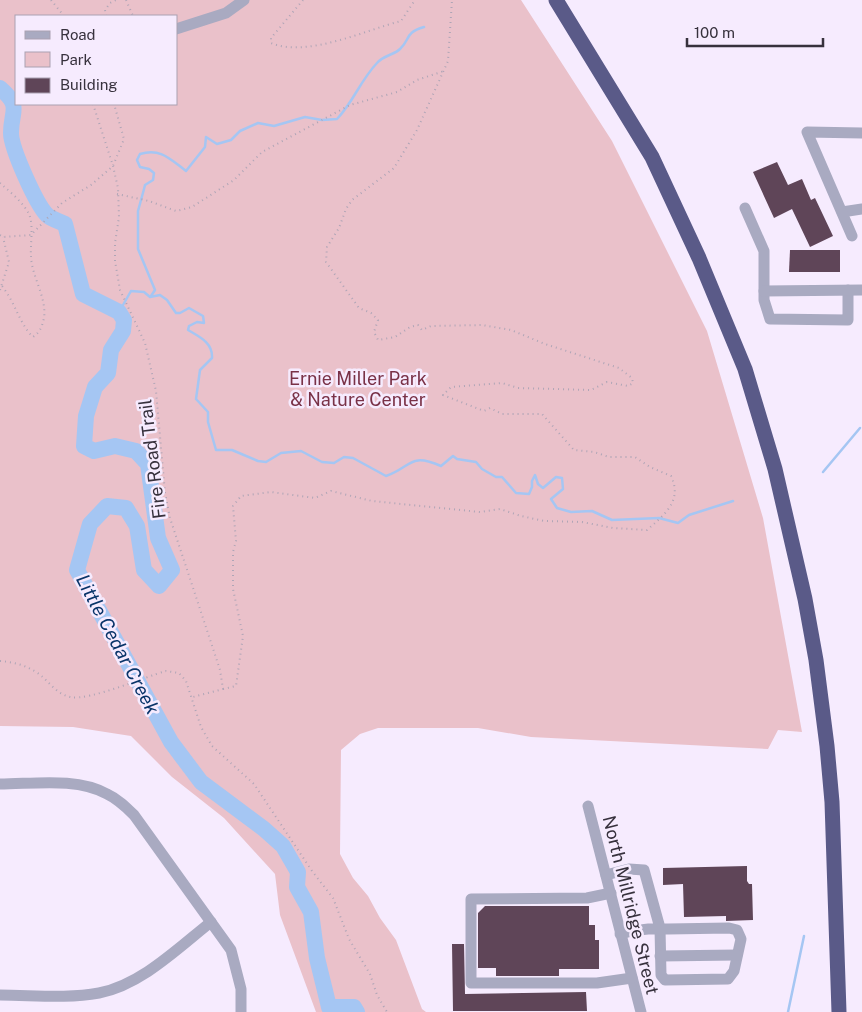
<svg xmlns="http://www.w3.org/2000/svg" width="862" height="1012" font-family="'Public Sans',sans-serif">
	<rect width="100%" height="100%" fill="#f6ebfe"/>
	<path fill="#eac1ca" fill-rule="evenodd" d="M0 0H521L612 141 707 331 763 518 802 732 778 730 768 749 531 737 478 728H378L360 734 341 750 340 854 353 878 368 896 380 918 396 940 422 1009 426 1012H316L280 915 275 874 224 818 172 777 131 736 73 727 0 726ZM16 16H176V104H16Z"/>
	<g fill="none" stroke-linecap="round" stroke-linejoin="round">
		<g stroke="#a5c6f3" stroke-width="2.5">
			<path d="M151 296 155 290 138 249V211L144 189 145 185 153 180 154 173 149 169 140 167 137 160 140 154C161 148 170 159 186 171L205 147 206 137 217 144 231 140 240 131 258 123 274 126 305 117 322 120 337 119C354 101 360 81 377 63 384 55 394 55 400 49 411 39 404 33 424 27"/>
			<path d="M119 312 131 291 144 292 150 297 160 295 167 300 176 313H180L189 308 203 316 204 323 197 322 189 326 188 330C200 337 213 343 212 358L200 370 196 399 208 412V422L216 450H232L258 461 266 462 281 453 301 451 322 462 334 463 344 457 353 458 386 476C412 467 409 452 441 466L453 456 457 459 476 462 482 469 496 477H502L516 493 529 494 532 487V481L535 475 538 484 543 488 556 477 562 478 563 489 551 499 557 508 571 512 592 511 612 520 659 518 678 523 689 515 733 501"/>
			<path d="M823 472 860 428"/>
			<path d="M788 1012 804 936"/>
		</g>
		<path stroke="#a5c6f3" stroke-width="16" d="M0 88C22 107 11 110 11 133 11 148 36 204 47 215 51 219 59 221 65 224L83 294 119 312 124 320 123 331 111 350 108 373 95 387 86 416 84 446 94 451 115 446 136 451 148 464 158 538 172 570 159 586 144 570 137 526 126 508 107 506 90 524 77 570 171 742 201 782 264 829 283 846 298 872 297 887 311 912 317 958 329 1007H354L357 1012"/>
	</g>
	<g fill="#5f4558">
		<path d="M777 162 788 185 802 179 811 200 815 198 833 236 810 247 792 209 774 218 753 172Z"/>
		<path d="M790 250H840V272H789Z"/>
		<path d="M747 866V881L749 884H752L753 920 726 921V916L684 917 683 884 663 885V868Z"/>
		<path d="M485 906H589V925H595V940H599V969H559V976H496V968H478V913Z"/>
		<path d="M452 944H464L465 994 586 992 587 1011H453Z"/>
	</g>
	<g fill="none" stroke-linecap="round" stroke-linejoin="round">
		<g stroke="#afa5b6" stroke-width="2" stroke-dasharray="1 4" stroke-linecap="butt">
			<path d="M51 0 64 16"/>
			<path d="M126 0 133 16"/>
			<path d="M303 0 271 38V43C307 58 366 30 401 21L415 0"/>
			<path d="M106 16 105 10 110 3 116 0"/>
			<path d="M93 104 113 166 118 188 119 217 115 243V261L120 290 145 343 156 391 165 493 170 518 220 670 223 689 193 697"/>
			<path d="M0 183C10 192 23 202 29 214 34 226 30 245 31 257 32 277 47 298 44 318 42 327 40 332 33 337 19 323 16 304 2 286"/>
			<path d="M117 194 149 201 176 211 192 207 234 180 262 152 350 105 397 92 417 80 444 71"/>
			<path d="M0 235 3 237 31 235 62 203 91 185 113 166 124 139 114 104"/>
			<path d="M0 290 9 262 3 237"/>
			<path d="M0 661C13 662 25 665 36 672 49 680 54 693 70 697 90 701 144 677 166 671L179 673 186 681 201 727 212 746 254 784 312 871 333 898 349 939 370 974 377 995 387 1012"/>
			<path d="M223 689 236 686 243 636 233 589V552L236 541 233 506 241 496 271 492 315 498 331 491 372 501 480 512 500 509 521 516 544 521 582 522 613 528 647 530C664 515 683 501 671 476L650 467 635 457H609L594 452 574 450 542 414H502L490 408 484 411 443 395 451 387 502 383 518 388 591 390 607 382 628 386 633 383 632 378 619 368 545 344 511 330 482 325 431 326 422 330 418 325 410 327 395 337 378 340 374 332 378 320 371 313 359 308 326 262 327 247 339 228 346 209 352 200 394 168 417 130 448 61 452 0"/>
		</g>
		<g stroke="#a9aac1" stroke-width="11">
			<path d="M176 29 226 13 244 0"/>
			<path d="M745 208 764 251V300L770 319 848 320V290"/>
			<path d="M842 212 862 209"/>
			<path d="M852 236 807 132 862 133"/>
			<path d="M764 291 862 290"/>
			<path d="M0 784C33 784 77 777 107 794 118 799 126 807 134 815L231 950 241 989V1012"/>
			<path d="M588 806 641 1012"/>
			<path d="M606 875 629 869 644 870 660 928 661 975 665 980 728 979 734 971 741 939 737 930 729 928 668 929C651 928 637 929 620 934"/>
			<path d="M611 893 587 898 471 899V983H597L632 978"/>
			<path d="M660 956 737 955"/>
			<path d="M0 995C32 995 67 999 99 993 141 985 178 948 211 922"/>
		</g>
		<path stroke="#5a5a88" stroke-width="15" d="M556 0 652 157 699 258 745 369 775 469 805 599 816 660 827 746 832 802 839 1012"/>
	</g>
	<g text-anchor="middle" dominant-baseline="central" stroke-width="5" stroke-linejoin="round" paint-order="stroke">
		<g font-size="18" fill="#793147" stroke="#f6ebfe">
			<text x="358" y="378">Ernie Miller Park<tspan x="358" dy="21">&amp; Nature Center</tspan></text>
		</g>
		<g font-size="18" fill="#37313d" stroke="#f6ebfe">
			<text transform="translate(152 459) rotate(-97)">Fire Road Trail</text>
			<text transform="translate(631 905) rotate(76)">North Millridge Street</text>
		</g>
		<g font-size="19" font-style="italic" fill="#093469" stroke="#f6ebfe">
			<text transform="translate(118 644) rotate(62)">Little Cedar Creek</text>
		</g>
	</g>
	<rect x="15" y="15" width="162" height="90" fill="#f6ebfe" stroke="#aaa1b1"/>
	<rect x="25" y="31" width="25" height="8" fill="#a9aac1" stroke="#aaa1b1"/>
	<text x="60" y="40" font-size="15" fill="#37313d">Road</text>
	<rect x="25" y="52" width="25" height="15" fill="#eac1ca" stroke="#aaa1b1"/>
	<text x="60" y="65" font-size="15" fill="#37313d">Park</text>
	<rect x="25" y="78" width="25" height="15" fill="#5f4558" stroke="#aaa1b1"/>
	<text x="60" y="90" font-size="15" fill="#37313d">Building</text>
	<path d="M687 38v8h136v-8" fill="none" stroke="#37313d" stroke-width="2.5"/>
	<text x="694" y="38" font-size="15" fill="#37313d" stroke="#f6ebfe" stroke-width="4" paint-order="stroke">100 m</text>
</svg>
